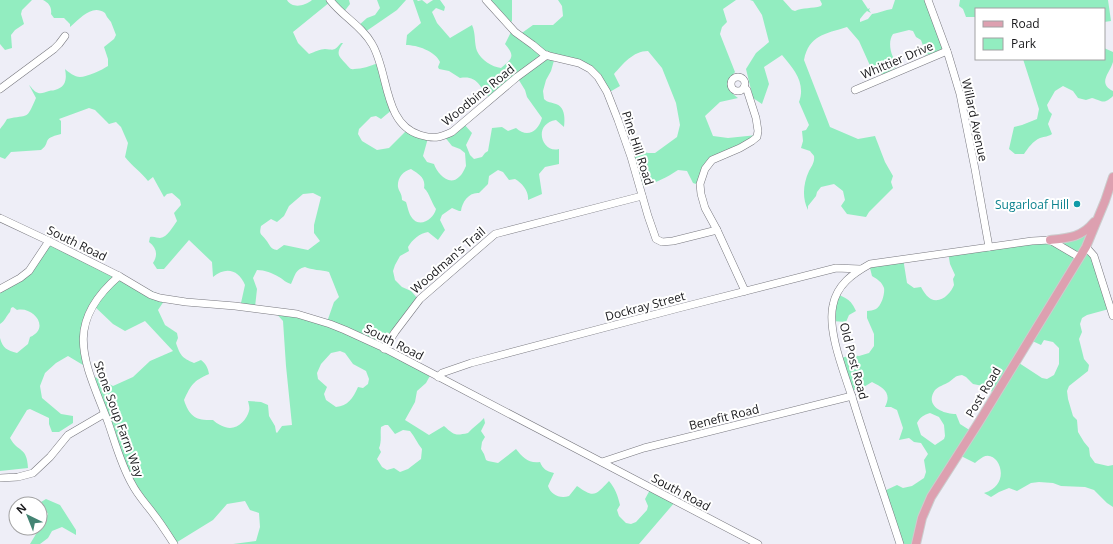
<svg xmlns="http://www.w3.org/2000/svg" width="1113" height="544" font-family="'Open Sans',sans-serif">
	<rect width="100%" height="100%" fill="#eeeef7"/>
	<g fill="#92edc0" fill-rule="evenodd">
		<path d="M0 0H32L22 10 21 14 24 24 15 30 11 35 12 48 5 50 0 44Z"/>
		<path d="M43 0H287C292 9 305 6 312 0H349L350 4 343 13 330 2 293 32 298 43 309 54C314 52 321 49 325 49 335 50 334 51 341 43H343C335 54 339 56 346 64 349 67 350 70 354 69 362 69 370 66 378 63L393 109 381 119 376 116 371 117 359 129 358 134 362 141 377 150 389 148 408 129 428 138 423 156 427 162 434 164C437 173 449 187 459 177 462 175 464 170 466 166L465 153 460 149 452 146 444 136 463 123 472 133 466 145 470 155 474 159 482 157 485 153 488 151 492 128 502 127 508 131 516 128C527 138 538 132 542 118L527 97 525 90 517 77 489 97C479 86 477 75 460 78L449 71 439 69 438 67 440 62C435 51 417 45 406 45L407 35 421 23 413 0H417L418 1 422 0 427 4 433 0H440L445 7 444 11 436 8 432 12 437 23 450 38 472 25C476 34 474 43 477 51 481 60 492 67 501 68 513 58 515 56 505 44L512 30 519 35 533 25H553L563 16 562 6 558 0H736L723 9 727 22 722 27 720 34 735 72C725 85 726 88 738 98L720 102 705 116 713 136 728 138 757 135 712 159 699 185 693 183 687 171 678 170C668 177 653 184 641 187L630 155 642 151 648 153H655L677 137 680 125 676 103 662 68 648 51C633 51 623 64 614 74L620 86 608 93 591 70 555 57 551 71 546 80 543 91 544 99C548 103 551 102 556 104 565 107 565 118 564 127L556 120C532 124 542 154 559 149V164L545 167 539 174 542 194 528 200C529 191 522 183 515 179L509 180 503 172 498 170 489 176 488 184 479 193C469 192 462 202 461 211H459L452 208 442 215 440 220 445 230 438 240 428 232C420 233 412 240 408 247L409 251 400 256 395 265 393 271 395 280 402 287 411 291 418 299 384 347 431 374 426 383 417 391 415 402 405 420 429 435 444 426C454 435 455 436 468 433 473 427 479 424 484 418L485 423 481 431 485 437 482 442 481 449 484 454 486 460 488 461 498 463 516 449C522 457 529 464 540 462 543 469 546 471 554 473L548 486C551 495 560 499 569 496L577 486C594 498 595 496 609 481 615 488 618 496 620 505L617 510 619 516 626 523 631 524 636 522 647 510 648 506 645 499 651 488 675 502 639 544H233L256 541 260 527 259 513 250 510 245 501 227 504 213 520 174 544 125 475 93 376 113 386 133 377 150 361 173 351 145 321 125 331 113 324 92 304 81 342 83 365 68 356 56 363 45 373 40 386 42 398 61 414 73 416V423L59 432H52L49 424V418L30 409 27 410 10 438C18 453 27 446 28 468L0 471V338C3 349 7 350 17 353L28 344 30 337C51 328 33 306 17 310L13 307 11 308 10 312C6 316 5 321 0 324V291L22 280 48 240 166 298 158 310 165 325 177 333 178 338 176 343C180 355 182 358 194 363L201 360C206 364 208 368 209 374 193 381 191 385 184 400 189 416 196 421 213 420 217 424 225 428 230 428 239 428 247 419 249 411 250 408 249 405 248 401L261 402 268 405 269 416 275 426 276 432 277 433 282 426 292 425 286 366 283 321 274 311 327 322 334 302 339 297 329 272C322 270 311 270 305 267 295 269 295 276 291 284 285 282 284 280 279 277 272 273 265 270 257 270L253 278 257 289 255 307 241 303 245 285C239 270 226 266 213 277L212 262 189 240 164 269H157L153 263C158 255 157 248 149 242L150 237C154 236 157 238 160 238 168 237 173 226 177 221L174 213 181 205 180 200 172 193 167 194 164 197 153 177 148 181C141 172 132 166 125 157L128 143 121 127 116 122 109 124 95 110 89 108 59 119 61 121V134C40 139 52 142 41 150L11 152 5 159 0 157V129C2 126 5 123 7 119 29 114 26 121 36 98L29 85C31 87 34 91 36 92 41 95 44 92 49 91 52 90 52 91 55 90 66 87 67 79 65 69 68 72 75 77 80 77 87 77 102 70 108 66V59L104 47 114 39 116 35 111 22 107 17 105 13C92 4 81 18 70 27V24L64 18H54L51 14C52 7 49 3 43 0ZM411 169C419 174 426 178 424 188 430 194 431 202 436 209 434 218 422 227 414 220 409 216 408 208 406 202L402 200C402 193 399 192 398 187 397 178 403 171 411 169ZM313 193 321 197 314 225V233L320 241 308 250 284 245 277 250C270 249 270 245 266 240 261 233 259 236 261 226L271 219 277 222 284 216 289 206 303 194ZM340 351 345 353 353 364 366 371 369 379 368 384 363 388 358 387C353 398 348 406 336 407L326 400 324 394 327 387 318 379 317 373 321 364 331 353ZM385 425H388L395 434 403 430 410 431C415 437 417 443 422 449L421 459 408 469 400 472 394 468 387 470 382 467 377 459 381 452 379 448C382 441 380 434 381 427Z"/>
		<path d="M377 0H406L397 10 365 32 358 26 367 18 375 15 380 8Z"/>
		<path d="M486 0H512V21L508 25Z"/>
		<path d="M750 0H783L792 10 795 11C803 7 812 9 821 6L822 4 820 0H862L868 9 870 8 869 10 871 13 867 11 864 14 860 19V22L868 19 872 14C879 13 885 10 892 9L895 0H927L946 50 933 55 928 54 925 56V51L921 40 916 37 913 31 909 30 893 34C887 42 891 59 899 65L889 72 888 77 872 70 859 41 847 27C825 34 809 35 804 60L830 127 858 139 875 136 885 162 893 176 891 182 893 188 869 212 866 217 847 214 841 206 845 200 843 191 834 184 821 187 817 192 816 196 808 206V210C802 198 803 184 809 171 811 167 815 162 814 156 813 154 811 153 810 151L801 148 803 141 802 131 806 130 809 125 799 102C806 83 794 69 782 55L764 67 769 84 762 104 753 98 746 69 756 53 769 42 762 15 753 1Z"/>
		<path d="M960 0H1108L1111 21 1104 22V9H976V17H966L963 9 959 6Z"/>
		<path d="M1104 48 1113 52C1113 55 1113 59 1113 62 1110 73 1097 83 1113 91V96C1104 105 1102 101 1092 98L1086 100 1078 98 1073 91 1063 86 1055 91 1047 105 1049 111 1052 114 1048 124 1052 134C1048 137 1045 136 1040 138 1033 141 1028 148 1024 154H1015L1009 149 1014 127 1022 125 1037 119 1039 109 1023 59H1104Z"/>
		<path d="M1096 220 1090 250 1109 309 1087 315 1082 318 1080 324 1082 332 1079 339 1084 359 1089 365 1088 371 1069 386 1067 391 1068 399 1073 416 1077 420 1078 432 1084 442 1089 448 1090 456 1095 463 1108 466 1113 465V507L1107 503 1094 490 1085 487 1061 486 1053 483 1039 482 1031 483 1017 491 1009 488 999 492 991 497 984 493C1013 485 999 449 983 457 980 459 977 461 975 463L959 455 932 495 916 544H899L884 491 897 485 903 488 912 486 924 478 926 472 924 460 928 454 921 443 914 442 909 438 899 440 903 428 897 410 891 407H885C892 393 884 388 872 382L862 388 850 391 841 358 852 355 859 356 869 353 874 346V334L867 318V311C869 311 874 310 876 309 882 305 885 293 884 288 882 282 877 279 872 276L869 264 903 258 907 283 914 288 921 287C923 291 927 297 931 299 941 304 951 293 954 285L953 279 955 275 950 264 948 252 1073 236ZM1028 339 1041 345 1044 340 1053 342 1059 348V364L1054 375 1047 379 1042 378 1016 361ZM962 375 966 377 973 384 983 386 994 393 971 431 960 424 956 414C943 414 924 406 935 390 939 386 944 385 949 382 955 378 954 376 962 375ZM930 413 939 417 944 425 945 436 944 439 935 445 921 435 917 423C920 417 924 415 930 413Z"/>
		<path d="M837 294C848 299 851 300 856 311L849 315 846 322 832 321Z"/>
		<path d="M46 499 60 505 76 530V535L62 527 52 531 48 538 40 544H30L48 514 41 502Z"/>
	</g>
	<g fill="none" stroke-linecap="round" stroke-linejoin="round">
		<g stroke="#78787f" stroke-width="8">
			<g id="minor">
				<path d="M330 0C342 16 362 26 372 44 389 72 383 124 420 135 434 139 439 138 452 132L517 77 547 55"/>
				<path d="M486 0 515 32 533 45 545 55 579 63 590 69 598 77 607 92 618 120 631 157 648 216 656 239 662 242 673 241 717 230"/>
				<path d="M928 0 948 54 960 94 975 169 989 247"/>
				<circle cx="738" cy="84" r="7"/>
				<path d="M744 87 747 90 756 118 758 131 757 137 752 141 740 148 712 160 705 169 700 184 701 194 705 208 717 230 745 291"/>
				<path d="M0 89 54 49 59 44 65 36"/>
				<path d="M855 90 947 51"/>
				<path d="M0 218 49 241 119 276 151 295 160 298 186 302 235 306 297 314 330 324 345 330 380 346 460 388 758 544"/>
				<path d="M1086 247 1094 256 1113 316"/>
				<path d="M119 276C62 325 85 362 108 422 115 442 121 465 132 484 138 496 148 506 155 516 162 525 168 535 174 544"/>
				<path d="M0 289 20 278 29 271 49 241"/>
				<path d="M384 349 395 332 420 299 495 234 642 196"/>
				<path d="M438 377 442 373 471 363 679 308 836 268 860 269"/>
				<path d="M602 462 644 448 852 396"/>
				<path d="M0 478 18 477 33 473 50 457 68 435 104 414"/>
				<path d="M900 544C884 495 867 446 852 397 844 372 827 331 833 305 837 285 852 274 870 264L1032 241 1050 240 1079 257"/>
			</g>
		</g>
		<g stroke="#cccccd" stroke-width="10">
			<g id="major">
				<path d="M1050 240C1069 238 1082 237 1094 222"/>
				<path d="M916 544 922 518 931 497 979 422 1086 247 1105 201 1113 177"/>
			</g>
		</g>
		<use href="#minor" stroke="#fff" stroke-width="7"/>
		<use href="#major" stroke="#dda0b0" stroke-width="8"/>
	</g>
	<circle fill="#0f9aa8" stroke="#fff" stroke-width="1.5" cx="1077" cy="204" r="4"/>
	<g text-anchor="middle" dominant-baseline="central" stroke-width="4" stroke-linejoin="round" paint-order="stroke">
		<g font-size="12" fill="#17171a" stroke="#fff">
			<text transform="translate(897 60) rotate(-23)">Whittier Drive</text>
			<text transform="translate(478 95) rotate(-39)">Woodbine Road</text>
			<text transform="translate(975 120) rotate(78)">Willard Avenue</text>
			<text transform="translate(638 148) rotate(72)">Pine Hill Road</text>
			<text transform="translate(77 243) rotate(26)">South Road</text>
			<text transform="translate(448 260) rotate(-41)">Woodman's Trail</text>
			<text transform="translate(645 306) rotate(-15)">Dockray Street</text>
			<text transform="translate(394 342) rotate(27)">South Road</text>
			<text transform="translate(854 361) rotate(75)">Old Post Road</text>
			<text transform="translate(983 392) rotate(-59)">Post Road</text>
			<text transform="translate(724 417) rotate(-14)">Benefit Road</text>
			<text transform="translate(119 419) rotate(70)">Stone Soup Farm Way</text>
			<text transform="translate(681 492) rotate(28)">South Road</text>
		</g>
		<g font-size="12" fill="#0d838f" stroke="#fff" text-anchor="end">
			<text x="1069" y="204">Sugarloaf Hill</text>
		</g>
	</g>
	<rect x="975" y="8" width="130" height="52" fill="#ffffff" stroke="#a2a2a3"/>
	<rect x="983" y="21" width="20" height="6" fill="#dda0b0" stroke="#a2a2a3"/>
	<text x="1011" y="28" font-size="12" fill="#17171a">Road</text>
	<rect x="983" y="38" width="20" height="12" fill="#92edc0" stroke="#a2a2a3"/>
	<text x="1011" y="48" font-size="12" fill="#17171a">Park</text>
	<g transform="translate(28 516) rotate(317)"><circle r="19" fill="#ffffff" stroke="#a2a2a3"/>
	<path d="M0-3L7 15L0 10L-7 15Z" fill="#438473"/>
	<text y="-6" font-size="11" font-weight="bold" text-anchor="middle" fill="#17171a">N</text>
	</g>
</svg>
